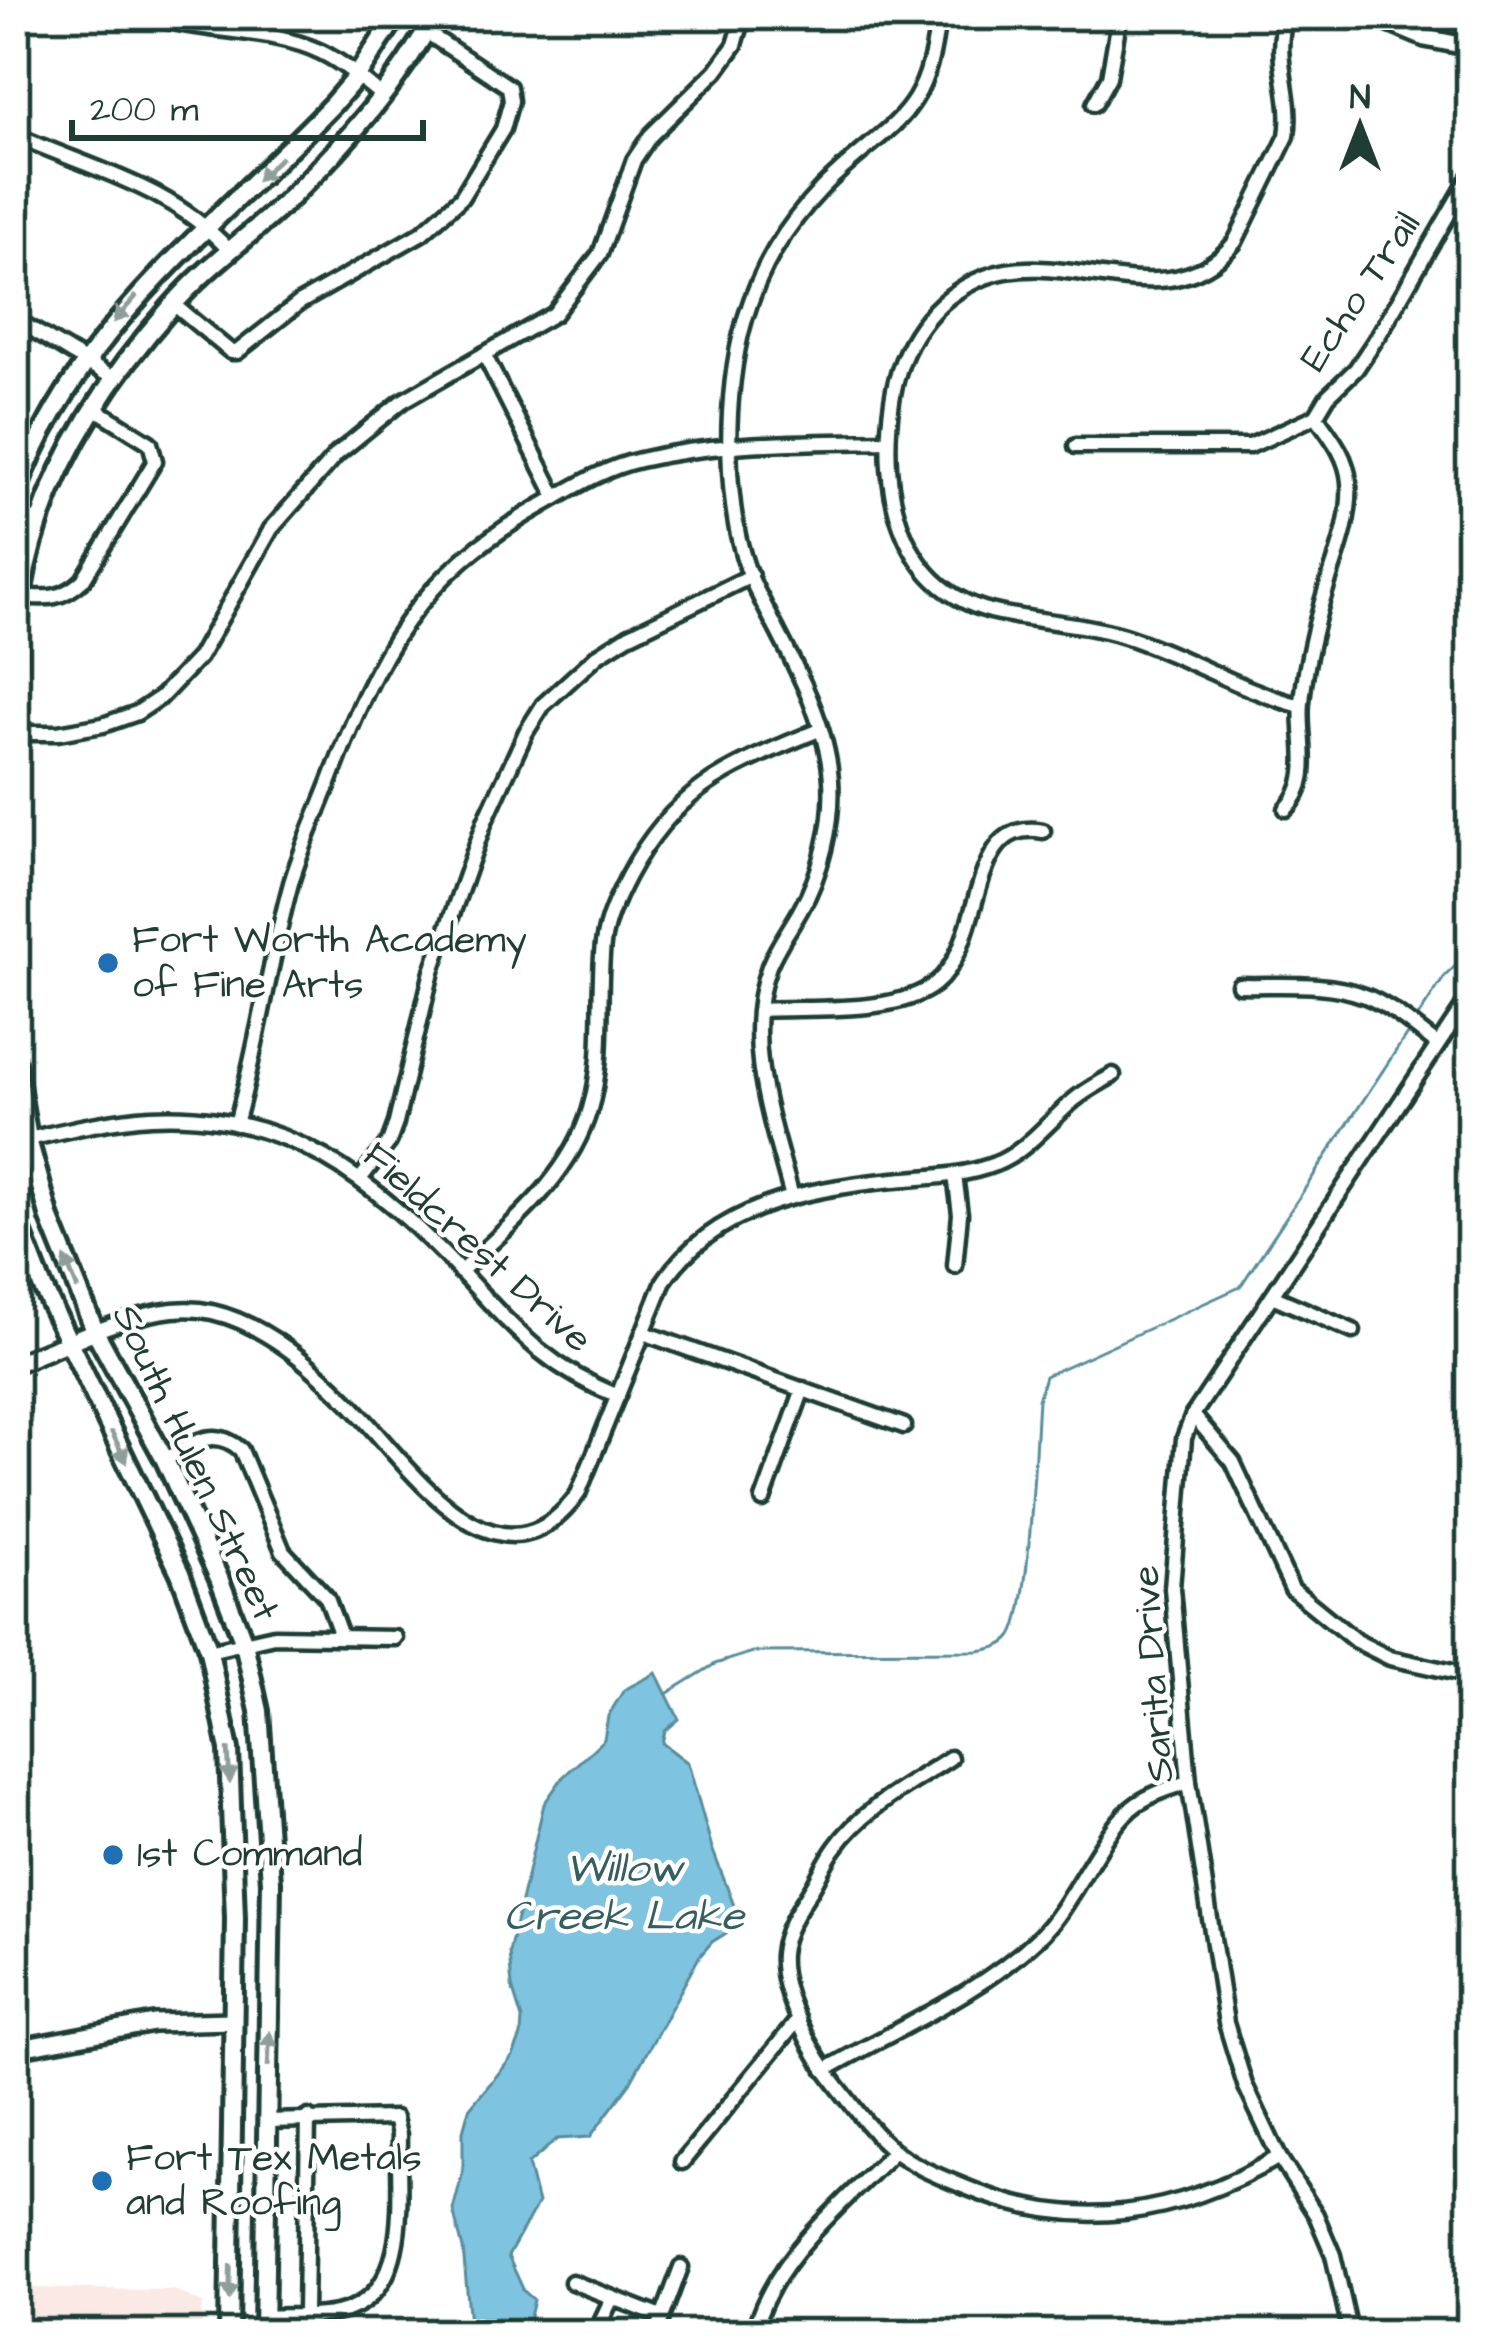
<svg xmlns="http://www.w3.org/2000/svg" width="1486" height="2349" font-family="'Architects Daughter',sans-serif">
	<rect width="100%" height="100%" fill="#fff"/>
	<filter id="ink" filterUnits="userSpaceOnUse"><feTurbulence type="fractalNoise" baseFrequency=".00833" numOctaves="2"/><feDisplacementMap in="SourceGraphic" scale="24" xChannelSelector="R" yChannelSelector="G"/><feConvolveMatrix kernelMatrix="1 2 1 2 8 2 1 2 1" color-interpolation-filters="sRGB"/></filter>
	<g filter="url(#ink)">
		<path fill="#fbe9e6" d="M15 2288 174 2290 203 2303 202 2334H15Z"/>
		<path fill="#7ec3df" stroke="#588d9b" stroke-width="3" d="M656 1673 679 1719 665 1731 662 1743 688 1763 712 1848 741 1924 712 1942 699 1957 630 2083 590 2137 557 2139 528 2164 538 2203 508 2256 524 2291 534 2300 526 2334H471L463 2249 453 2210 463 2171V2131L469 2109 513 2056 521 2036 522 2019 512 1987 509 1952 544 1804 563 1777 604 1739 608 1716 624 1690Z"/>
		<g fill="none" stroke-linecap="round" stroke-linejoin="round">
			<g stroke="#588d9b" stroke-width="3">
				<path d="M1414 1023 1445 976 1471 951"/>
				<path d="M668 1693 715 1664 753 1652 978 1651C991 1649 1004 1647 1012 1636 1030 1609 1035 1441 1038 1400L1045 1376 1240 1287 1409 1031"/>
			</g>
			<g stroke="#1f3d34" stroke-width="21">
				<g id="minor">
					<path d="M145 15C201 33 272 28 321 52 344 63 364 81 383 97"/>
					<path d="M1286 15C1272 61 1294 93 1287 136L1235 242C1168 323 1069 245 985 277 931 298 900 346 892 401 879 487 898 592 999 613 1040 622 1083 623 1124 636 1185 655 1238 690 1301 706"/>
					<path d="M1094 104 1109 77 1120 15"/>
					<path d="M15 135C93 170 169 185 229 250"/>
					<path d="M173 304 231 352H237L299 303 422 233 461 198 503 129 511 101 509 87 426 32"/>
					<path d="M15 319 113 378"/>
					<path d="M484 354 556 497"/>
					<path d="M1076 446H1250L1316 416 1328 396 1356 369 1380 333 1471 175"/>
					<path d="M15 511 39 522"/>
					<path d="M21 596C48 599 63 599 83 580L155 461 150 443 94 408"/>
					<path d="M15 733H58L103 725 137 713 161 697 199 657 271 529 337 454 401 402 554 314 600 254 634 160 650 136 716 71 735 45 744 15"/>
					<path d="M1286 809C1316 780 1298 738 1302 702 1305 671 1312 639 1320 609 1331 567 1352 527 1349 482 1347 456 1331 437 1316 416"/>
					<path d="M1239 985C1280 986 1326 981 1365 996 1391 1006 1414 1027 1437 1044"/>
					<path d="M761 1010C809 1007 897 1015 935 984 987 943 965 816 1043 831"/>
					<path d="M236 1124C258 1045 269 963 291 883 301 849 317 815 330 781 378 652 417 576 541 506 573 488 604 468 640 460 721 441 804 443 886 441"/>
					<path d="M15 1142C60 1132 105 1120 151 1117 288 1110 372 1179 461 1272 514 1328 545 1367 618 1396"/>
					<path d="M955 1175 960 1214 955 1266"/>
					<path d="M361 1178 389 1142 396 1123 432 971 485 821 526 732 543 705 598 655 628 636 751 576"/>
					<path d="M792 1197C773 1125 741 1040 769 966 777 946 790 929 800 911 821 875 834 822 831 780 827 715 783 644 755 587 722 517 723 392 745 319 760 268 785 227 822 188 889 120 928 124 938 15"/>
					<path d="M460 1272C511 1224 570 1178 590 1109 606 1055 597 999 603 944 606 920 617 897 628 876 676 786 731 767 819 730"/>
					<path d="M1272 1296 1353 1331"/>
					<path d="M95 1331C134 1318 171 1303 212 1312 265 1324 312 1366 349 1403 406 1461 497 1605 578 1494L664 1281C714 1206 809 1188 894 1180 928 1177 962 1177 995 1164 1025 1153 1049 1121 1074 1100 1086 1090 1100 1083 1113 1075"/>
					<path d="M644 1333 904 1426"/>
					<path d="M1193 1415 1233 1462 1292 1589 1356 1641 1390 1658 1471 1676"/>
					<path d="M165 1460C192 1444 214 1425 241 1450L283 1551 327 1598 341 1636"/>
					<path d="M763 1500 803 1389"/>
					<path d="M209 1651 274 1636 395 1638"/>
					<path d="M950 1758C911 1784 863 1808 835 1848 826 1860 820 1875 812 1888 800 1907 784 1930 782 1954 779 1994 814 2057 838 2087 855 2108 871 2132 892 2149 912 2166 941 2177 965 2187 1077 2234 1177 2216 1279 2157"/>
					<path d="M825 2070C896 2029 978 1995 1038 1938 1072 1907 1103 1827 1137 1804 1153 1793 1171 1788 1189 1782"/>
					<path d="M682 2162 798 2020"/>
					<path d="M572 2282 662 2317"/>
					<path d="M305 2313 308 2117"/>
					<path d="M264 2317C291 2315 325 2319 350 2309 413 2284 397 2189 399 2135L395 2118 266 2121"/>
					<path d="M595 2334 612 2298"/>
					<path d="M656 2334 681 2267"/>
					<path d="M753 2334C773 2258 841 2206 894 2151"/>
					<path d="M1351 2334 1333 2255 1316 2215 1279 2157 1245 2085 1226 2023 1189 1782 1172 1588 1184 1438 1193 1415 1471 995"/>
				</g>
			</g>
			<g stroke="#1f3d34" stroke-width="24">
				<g id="tertiary">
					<path d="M1370 15 1425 38 1471 47"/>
					<path d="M15 1364 95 1331"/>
					<path d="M15 2049 154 2023 233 2021"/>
				</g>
			</g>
			<g stroke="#1f3d34" stroke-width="26">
				<g id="secondary">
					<path d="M15 496C73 329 215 227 333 104L357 76 397 15"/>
					<path d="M15 677C17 650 17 622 21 595 38 484 99 388 172 306 208 264 255 233 294 194 349 140 398 83 435 15"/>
					<path d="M15 1061 28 1139 50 1219 95 1331 165 1460 219 1578 244 1643 259 1711 271 1882 264 2334"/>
					<path d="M15 1216 43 1288 180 1573 209 1651 229 1750 235 1918 229 2334"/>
				</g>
			</g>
			<use href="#minor" stroke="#fff" stroke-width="12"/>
			<use href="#tertiary" stroke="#fff" stroke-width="15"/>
			<use href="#secondary" stroke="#fff" stroke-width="16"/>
		</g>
		<defs><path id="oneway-solid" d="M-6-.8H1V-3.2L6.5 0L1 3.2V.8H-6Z" transform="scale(3)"/></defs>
		<g fill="#8f9e9a">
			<use href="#oneway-solid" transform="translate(269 169) rotate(136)"/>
			<use href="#oneway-solid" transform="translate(125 309) rotate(131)"/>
			<use href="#oneway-solid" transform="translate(71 1273) rotate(-112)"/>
			<use href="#oneway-solid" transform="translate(119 1447) rotate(64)"/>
			<use href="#oneway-solid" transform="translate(229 1766) rotate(87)"/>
			<use href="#oneway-solid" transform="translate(269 2049) rotate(-87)"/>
			<use href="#oneway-solid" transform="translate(230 2282) rotate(91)"/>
		</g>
	</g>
	<g fill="#1f6fb2" stroke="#fff" stroke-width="4.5">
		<circle cx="108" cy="963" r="12"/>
		<circle cx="113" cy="1855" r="12"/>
		<circle cx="102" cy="2181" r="12"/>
	</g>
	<g text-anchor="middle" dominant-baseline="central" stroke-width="9" stroke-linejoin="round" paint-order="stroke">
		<g font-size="39" fill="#1f3d34" stroke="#fff">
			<text transform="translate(1361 292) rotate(-56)">Echo Trail</text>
			<text transform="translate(477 1248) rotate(42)">Fieldcrest Drive</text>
			<text transform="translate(195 1463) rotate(65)">South Hulen Street</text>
			<text transform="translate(1154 1674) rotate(-94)">Sarita Drive</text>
		</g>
		<g font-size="39" fill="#1f3d34" stroke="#fff" text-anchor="start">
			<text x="132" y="941">Fort Worth Academy<tspan x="132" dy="45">of Fine Arts</tspan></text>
			<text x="137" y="1855">1st Command</text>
			<text x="126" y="2159">Fort Tex Metals<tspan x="126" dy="45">and Roofing</tspan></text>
		</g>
		<g font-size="42" font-style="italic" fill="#375e5f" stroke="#fff">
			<text x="624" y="1869">Willow<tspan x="624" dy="48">Creek Lake</tspan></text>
		</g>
	</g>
	<rect width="1486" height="2349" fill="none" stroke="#fff" stroke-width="60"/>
	<rect x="30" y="30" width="1426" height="2289" fill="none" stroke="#1f3d34" stroke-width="4.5" filter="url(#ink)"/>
	<g transform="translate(1360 126)" stroke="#ffffff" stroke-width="9" paint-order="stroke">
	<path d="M0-9L21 45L0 30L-21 45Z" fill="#1f3d34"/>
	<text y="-18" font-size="33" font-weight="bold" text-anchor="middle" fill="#1f3d34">N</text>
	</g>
	<path d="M72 120v18h351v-18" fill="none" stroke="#1f3d34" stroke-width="6"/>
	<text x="90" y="120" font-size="36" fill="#1f3d34" stroke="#ffffff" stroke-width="9" paint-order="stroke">200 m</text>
</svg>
